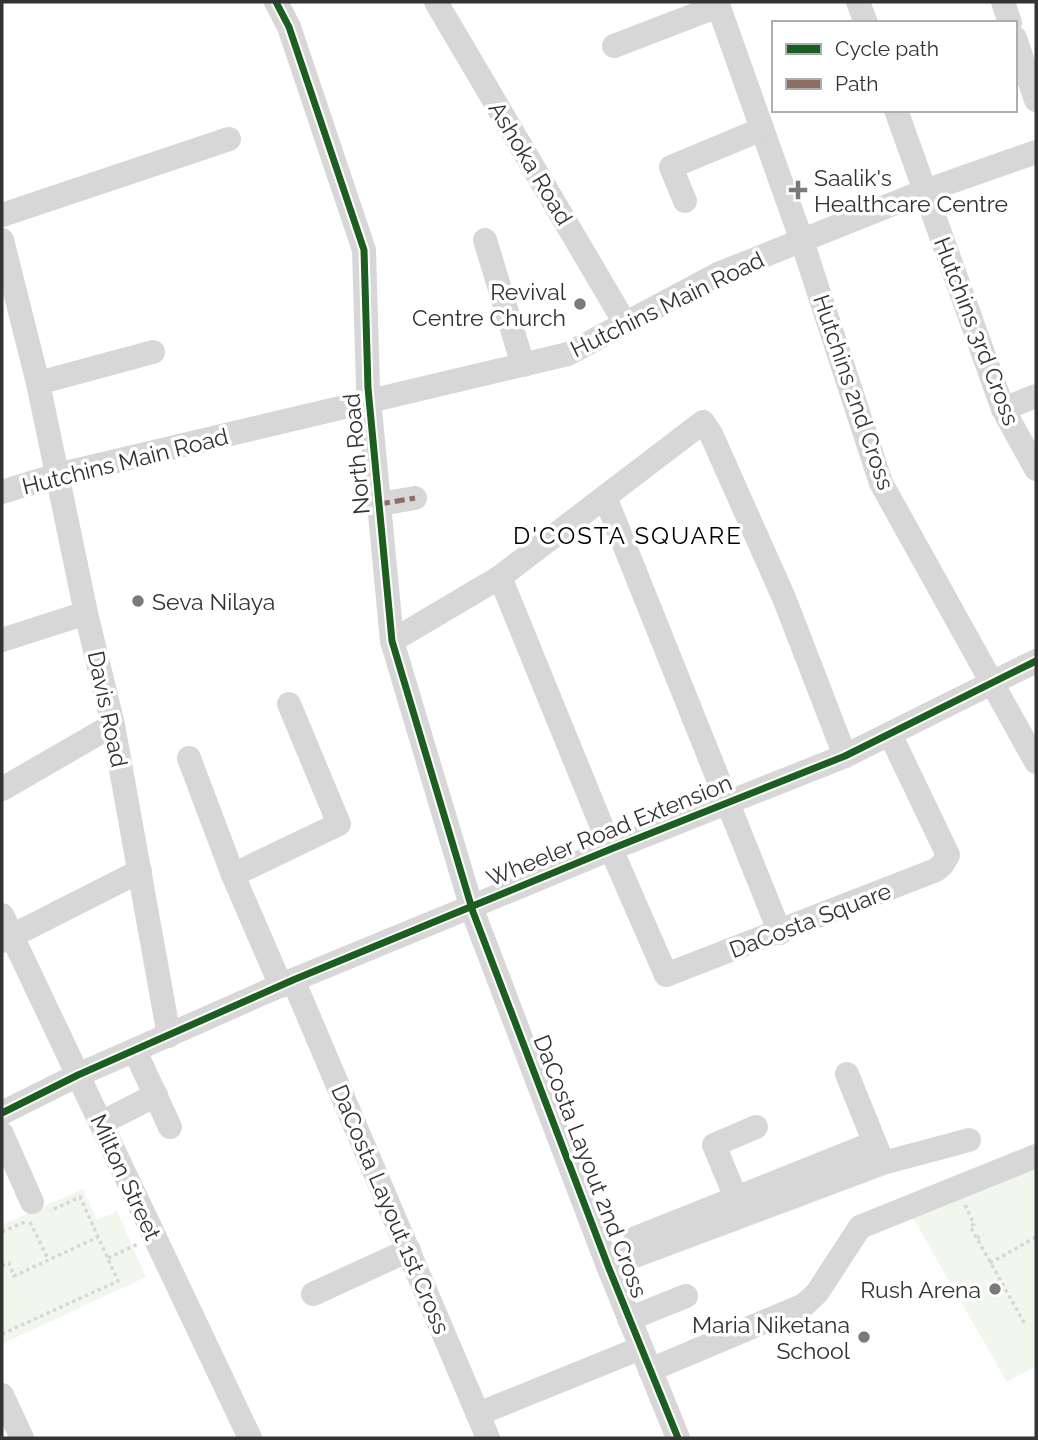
<svg xmlns="http://www.w3.org/2000/svg" width="1038" height="1440" font-family="Raleway,sans-serif">
	<rect width="100%" height="100%" fill="#fff"/>
	<g fill="#f2f7ee">
		<path d="M1036 1161V1366L1007 1382 910 1213Z"/>
		<path d="M83 1189 97 1220 117 1211 146 1277 2 1344V1225Z"/>
	</g>
	<g fill="none" stroke-linecap="round" stroke-linejoin="round">
		<g stroke="#d7d7d7" stroke-width="3.5" stroke-dasharray="3.5 3.5" stroke-linecap="butt">
			<path d="M965 1205 974 1224 970 1226 1026 1326"/>
			<path d="M30 1222 48 1259"/>
			<path d="M2 1232 27 1221"/>
			<path d="M977 1238 984 1235"/>
			<path d="M108 1258 138 1244"/>
			<path d="M990 1263 1036 1237"/>
			<path d="M2 1266 9 1263 14 1276 98 1237"/>
			<path d="M2 1334 118 1281 80 1197 50 1211"/>
		</g>
		<g stroke="#d7d7d7" stroke-width="24">
			<path d="M276 2 289 27 364 250 368 388 392 641 473 912 608 1266 678 1438"/>
			<path d="M436 2 625 323"/>
			<path d="M717 2 802 241 881 483 1036 762"/>
			<path d="M858 2 866 23"/>
			<path d="M1003 2 1010 23"/>
			<path d="M1015 38 1036 100"/>
			<path d="M614 46 718 6"/>
			<path d="M896 110 1003 409 1036 469"/>
			<path d="M685 201 671 167 762 129"/>
			<path d="M2 215 229 139"/>
			<path d="M2 240 38 383 86 613 113 725 169 1036"/>
			<path d="M485 240 523 365"/>
			<path d="M38 383 153 352"/>
			<path d="M1003 409 1036 396"/>
			<path d="M2 492 57 475 568 354 718 274 925 191 1036 152"/>
			<path d="M605 497 780 933"/>
			<path d="M380 504 415 498"/>
			<path d="M500 577 611 849 666 975 936 870 942 865 948 855 890 734"/>
			<path d="M2 640 86 613"/>
			<path d="M392 641 500 577 703 422 711 434 784 598 845 756"/>
			<path d="M189 758 233 875"/>
			<path d="M2 789 113 725"/>
			<path d="M2 915 250 1438"/>
			<path d="M2 941 140 871"/>
			<path d="M293 980 488 1438"/>
			<path d="M281 986 233 875 339 824 289 704"/>
			<path d="M135 1051 170 1127"/>
			<path d="M847 1074 880 1156"/>
			<path d="M2 1113 78 1075 293 980 611 849 845 756 1036 661"/>
			<path d="M101 1123 156 1095"/>
			<path d="M2 1134 32 1202"/>
			<path d="M736 1198 714 1145 756 1127"/>
			<path d="M636 1238 874 1143"/>
			<path d="M608 1266 883 1163 969 1140"/>
			<path d="M313 1294 409 1250"/>
			<path d="M629 1319 686 1296"/>
			<path d="M650 1370 804 1305 817 1293 860 1227 1036 1156"/>
			<path d="M2 1395 22 1438"/>
			<path d="M478 1414 641 1348"/>
		</g>
		<path stroke="#8d6e63" stroke-width="5" stroke-dasharray="10 5" stroke-linecap="butt" d="M380 504 415 498"/>
		<g stroke="#fff" stroke-width="11">
			<g id="cycleway">
				<path d="M276 2 289 27 364 250 368 388 392 641 473 912 608 1266 678 1438"/>
				<path d="M2 1113 78 1075 293 980 611 849 845 756 1036 661"/>
			</g>
		</g>
		<use href="#cycleway" stroke="#1b5e20" stroke-width="7"/>
	</g>
	<g fill="#7a7a7a" stroke="#fff" stroke-width="2.5">
		<path d="M794.5 179.5h7v7h7v7h-7v7h-7v-7h-7v-7h7z"/>
		<circle cx="580" cy="304" r="7"/>
		<circle cx="138" cy="601" r="7"/>
		<circle cx="995" cy="1289" r="7"/>
		<circle cx="864" cy="1337" r="7"/>
	</g>
	<g text-anchor="middle" dominant-baseline="central" stroke-width="7" stroke-linejoin="round" paint-order="stroke">
		<g font-size="23" fill="#333" stroke="#fff">
			<text transform="translate(531 163) rotate(59)">Ashoka Road</text>
			<text transform="translate(667 304) rotate(-26)">Hutchins Main Road</text>
			<text transform="translate(977 331) rotate(69)">Hutchins 3rd Cross</text>
			<text transform="translate(854 392) rotate(71)">Hutchins 2nd Cross</text>
			<text transform="translate(356 454) rotate(-95)">North Road</text>
			<text transform="translate(125 461) rotate(-14)">Hutchins Main Road</text>
			<text transform="translate(108 709) rotate(78)">Davis Road</text>
			<text transform="translate(609 830) rotate(-22)">Wheeler Road Extension</text>
			<text transform="translate(810 920) rotate(-21)">DaCosta Square</text>
			<text transform="translate(591 1166) rotate(69)">DaCosta Layout 2nd Cross</text>
			<text transform="translate(126 1177) rotate(65)">Milton Street</text>
			<text transform="translate(391 1209) rotate(67)">DaCosta Layout 1st Cross</text>
		</g>
		<g font-size="23" fill="#333" stroke="#fff" text-anchor="end">
			<text x="814" y="177" text-anchor="start">Saalik's<tspan x="814" dy="26">Healthcare Centre</tspan></text>
			<text x="566" y="291">Revival<tspan x="566" dy="26">Centre Church</tspan></text>
			<text x="152" y="601" text-anchor="start">Seva Nilaya</text>
			<text x="981" y="1289">Rush Arena</text>
			<text x="850" y="1324">Maria Niketana<tspan x="850" dy="26">School</tspan></text>
		</g>
		<g font-size="24" letter-spacing="2" fill="#000" stroke="#fff">
			<text x="628" y="535">D'COSTA SQUARE</text>
		</g>
	</g>
	<rect width="1038" height="1440" fill="none" stroke="#333333" stroke-width="7"/>
	<rect x="772" y="21" width="245" height="91" fill="#ffffff" stroke="#adadad" stroke-width="2"/>
	<rect x="786" y="44" width="35" height="10" fill="#1b5e20" stroke="#adadad" stroke-width="2"/>
	<text x="835" y="56" font-size="21" fill="#333333">Cycle path</text>
	<rect x="786" y="79" width="35" height="10" fill="#8d6e63" stroke="#adadad" stroke-width="2"/>
	<text x="835" y="91" font-size="21" fill="#333333">Path</text>
</svg>
